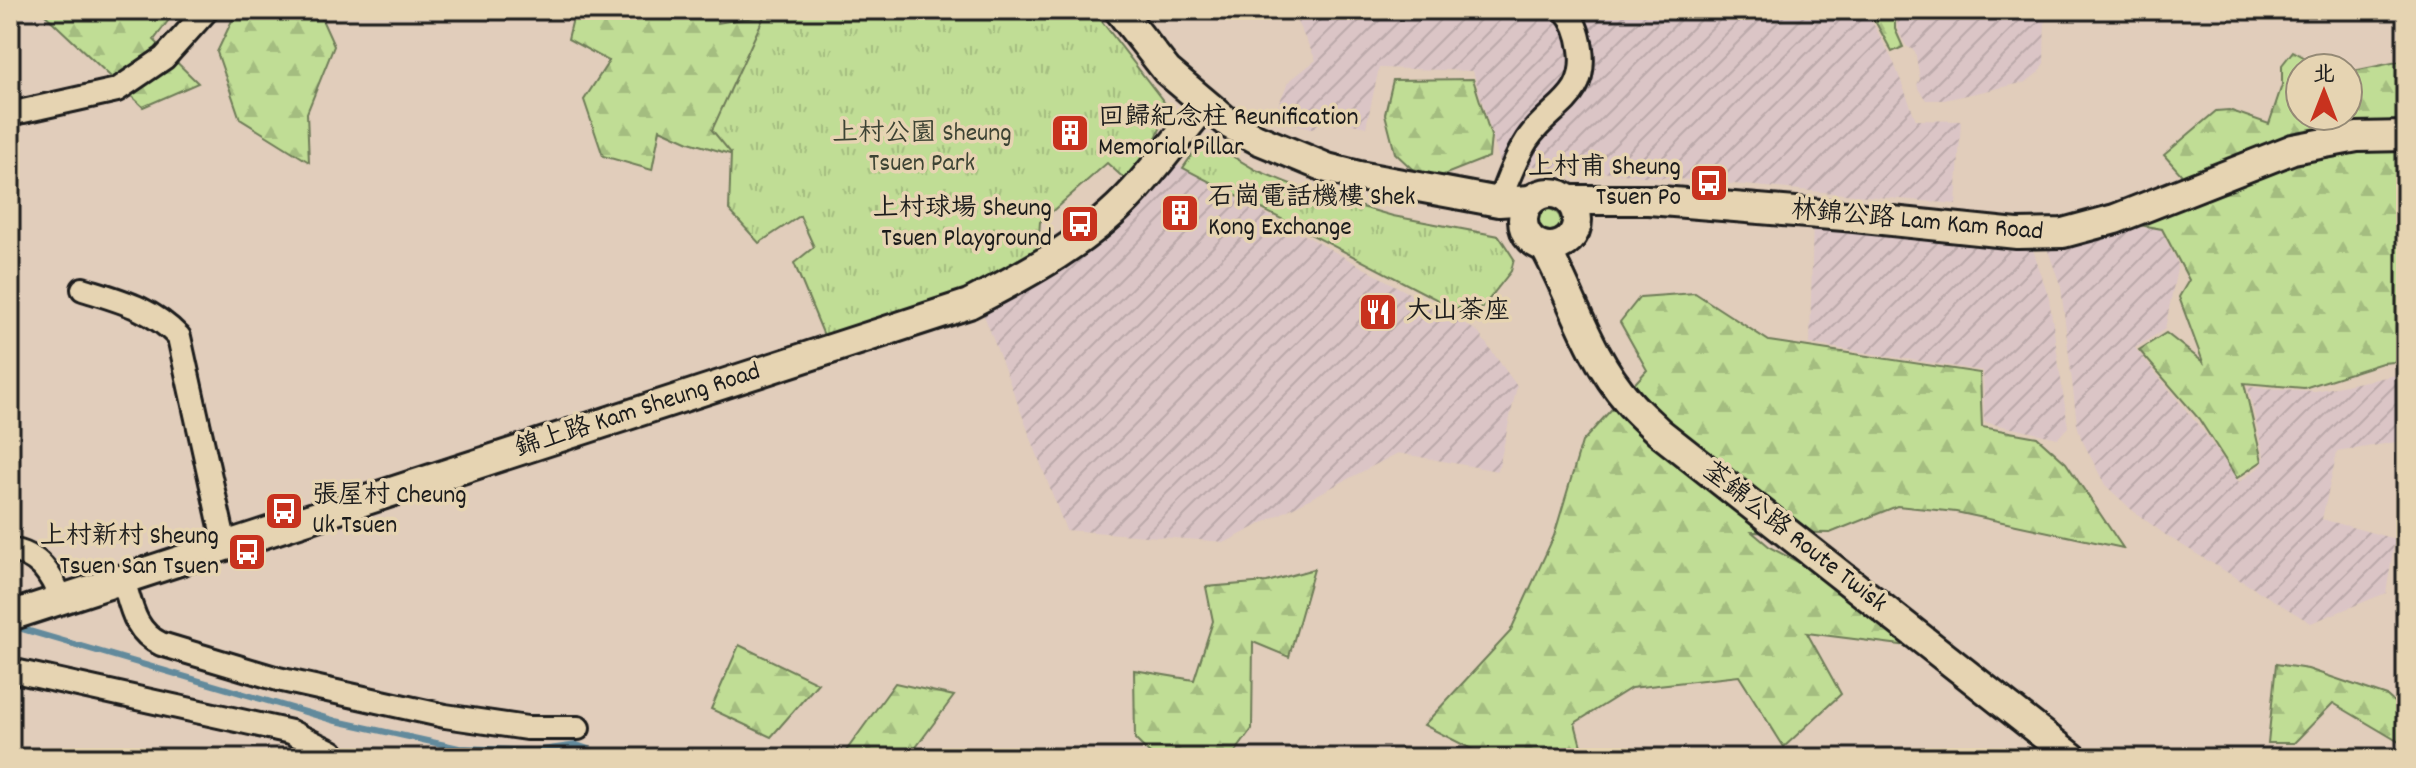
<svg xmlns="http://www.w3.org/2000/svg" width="2416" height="768" font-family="Dekko,'LXGW WenKai TC',sans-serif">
	<defs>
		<pattern id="industrial-furrows" width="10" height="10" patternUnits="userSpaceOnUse" patternTransform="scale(2)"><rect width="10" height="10" fill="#dbc5c6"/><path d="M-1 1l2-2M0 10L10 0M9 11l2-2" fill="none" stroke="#bba9aa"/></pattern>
		<pattern id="forest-firs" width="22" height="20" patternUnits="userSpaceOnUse" patternTransform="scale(2)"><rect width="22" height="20" fill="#c0dd95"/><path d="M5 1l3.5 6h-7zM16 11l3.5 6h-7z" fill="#a4bd80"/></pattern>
		<pattern id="park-tufts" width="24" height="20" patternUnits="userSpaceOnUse" patternTransform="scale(2)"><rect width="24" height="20" fill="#c0dd95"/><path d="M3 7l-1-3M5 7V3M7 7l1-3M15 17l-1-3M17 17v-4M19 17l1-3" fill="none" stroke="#a4bd80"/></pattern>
	</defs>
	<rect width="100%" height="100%" fill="#e1cdbb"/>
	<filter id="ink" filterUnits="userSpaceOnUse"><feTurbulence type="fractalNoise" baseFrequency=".0125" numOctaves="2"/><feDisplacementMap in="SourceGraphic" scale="16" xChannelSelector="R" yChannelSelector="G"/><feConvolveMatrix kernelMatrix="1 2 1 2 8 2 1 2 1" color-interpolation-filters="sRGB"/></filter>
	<g filter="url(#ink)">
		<g fill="url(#industrial-furrows)">
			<path d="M1291 10H1558L1565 15 1577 71 1523 140 1500 162 1473 71 1379 68 1366 127 1329 119 1310 129 1274 116 1288 82 1316 60Z"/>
			<path d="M1577 10H1866L1894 63 1916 120 1961 121 1956 204 1522 165 1526 153 1589 76 1593 60 1589 39Z"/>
			<path d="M1896 10H2045L2044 63 2039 72 2026 82 1944 100H1926L1919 90 1917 85 1920 79 1915 51 1906 46 1898 30Z"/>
			<path d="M1168 159 1477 331 1517 386 1498 471 1398 453 1226 542 1066 530 982 310Z"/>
			<path d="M1813 214 2028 234 2049 298 2068 427 2058 438 1984 422 1983 371 1810 344Z"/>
			<path d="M2117 225 2126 230 2135 227 2160 228 2178 264 2165 329 2135 348 2204 432 2239 482 2262 465 2264 456 2248 387 2315 391 2402 374 2396 442 2337 452 2322 519 2395 539 2386 593 2311 623 2167 536 2132 510 2105 485 2081 438 2077 424 2061 287 2043 237Z"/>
		</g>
		<circle fill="#c0dd95" stroke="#6e7c58" stroke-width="2" cx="1547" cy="223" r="14"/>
		<g fill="url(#forest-firs)" stroke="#6e7c58" stroke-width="2">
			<path d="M40 10H176L154 40 198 83 143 107Z"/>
			<path d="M237 10H307L320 15 334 46 307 113 309 162 240 119 217 52Z"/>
			<path d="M575 10H720L717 23 786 12 750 160 689 142 660 129 652 170 603 156 584 100 609 61 568 39Z"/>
			<path d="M1869 10H1895V29L1903 47 1892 52Z"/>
			<path d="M2293 51 2323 68H2300V116H2348V72L2402 61 2406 62V361L2382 363 2304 388 2244 383 2262 461 2237 478 2199 419 2139 350 2166 333 2203 362 2179 297 2189 280 2162 229 2134 224 2175 204 2181 174 2164 155 2216 111 2229 110 2269 124 2282 85V65Z"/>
			<path d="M1473 79 1491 136 1489 157 1436 178 1411 168 1395 153 1385 114 1393 80Z"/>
			<path d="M1695 293 1769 341 1980 373 1982 427 2037 437 2066 463 2123 548 1956 512 1897 506 1830 533 1752 532 1771 548 1821 574 1909 646 1807 633 1841 694 1784 747 1739 676 1631 688 1575 723 1584 758H1489L1424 725 1510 632 1554 536 1582 442 1647 370 1620 322 1640 297Z"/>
			<path d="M1314 569 1289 657 1253 642 1252 729 1231 758H1154L1135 739 1134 670 1194 680 1213 621 1206 587 1267 582Z"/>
			<path d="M739 645 818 683 771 737 711 709Z"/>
			<path d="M2276 664 2308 669 2387 696 2406 713V746L2333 703 2294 743H2268Z"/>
			<path d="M895 683 954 696 908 758H841Z"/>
		</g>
		<g fill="url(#park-tufts)" stroke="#6e7c58" stroke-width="2">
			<path d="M767 10H1093L1167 106C1160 139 1146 155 1126 180L1107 163 1040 222 1038 249 1002 273 951 298 825 338 794 263 814 247 800 216 759 243 729 210 731 153 712 130Z"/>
			<path d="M1205 146 1220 149 1256 170 1313 193 1393 216 1499 236 1514 259 1511 271 1482 308H1453L1183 168 1194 152Z"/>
		</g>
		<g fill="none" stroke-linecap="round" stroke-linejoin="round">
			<path stroke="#628a9c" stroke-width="6" d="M12 626 336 721 459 748 535 751 577 745 613 758"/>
			<g stroke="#1c1c1c" stroke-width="28">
				<g id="minor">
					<path d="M10 114 117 90 164 58 207 10"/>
					<path d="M1499 202C1507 181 1515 159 1527 140 1550 105 1588 100 1581 49 1579 34 1575 21 1565 10"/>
					<path d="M83 289C121 301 151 308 179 337L225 545"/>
					<path d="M10 550C39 554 51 574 61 599"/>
					<path d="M123 579C131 605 134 632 161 644L278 679 445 716 527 728H578"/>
					<path d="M10 670 291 732 332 752V758"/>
				</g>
			</g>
			<g stroke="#1c1c1c" stroke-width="34">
				<g id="major">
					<path d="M1119 10 1167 71 1231 125 1257 139 1327 168 1359 176 1499 202 1531 200"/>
					<circle cx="1550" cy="220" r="27"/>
					<path d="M1569 200H1649L1844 216 2017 234 2063 233 2115 219 2293 149 2357 137 2406 136"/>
					<path d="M1545 247C1573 298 1589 357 1628 401 1637 412 1649 422 1659 432L2073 758"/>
					<path d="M10 616 969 304C1029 273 1089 241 1135 190 1160 162 1181 133 1205 105"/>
				</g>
			</g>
			<use href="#minor" stroke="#e6d4b2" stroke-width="22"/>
			<use href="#major" stroke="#e6d4b2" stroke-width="28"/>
		</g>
	</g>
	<defs>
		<g id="building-square" transform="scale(2)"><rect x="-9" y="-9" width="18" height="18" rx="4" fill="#c8321e" stroke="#e6d4b2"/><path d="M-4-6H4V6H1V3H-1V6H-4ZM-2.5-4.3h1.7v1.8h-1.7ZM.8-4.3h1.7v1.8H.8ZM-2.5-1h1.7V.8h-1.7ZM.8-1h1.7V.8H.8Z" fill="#fff"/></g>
		<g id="bus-square" transform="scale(2)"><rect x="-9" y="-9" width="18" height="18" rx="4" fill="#c8321e" stroke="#e6d4b2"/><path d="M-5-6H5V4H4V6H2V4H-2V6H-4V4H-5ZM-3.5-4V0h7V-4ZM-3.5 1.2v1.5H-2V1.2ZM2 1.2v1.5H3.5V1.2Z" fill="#fff"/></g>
		<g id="restaurant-square" transform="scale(2)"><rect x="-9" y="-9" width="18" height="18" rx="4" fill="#c8321e" stroke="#e6d4b2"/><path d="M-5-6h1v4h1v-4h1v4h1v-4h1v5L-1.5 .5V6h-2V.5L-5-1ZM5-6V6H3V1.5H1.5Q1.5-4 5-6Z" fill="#fff"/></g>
	</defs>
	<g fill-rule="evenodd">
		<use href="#building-square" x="1070" y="133"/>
		<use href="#bus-square" x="1709" y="183"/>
		<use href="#building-square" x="1180" y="213"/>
		<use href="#bus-square" x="1080" y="224"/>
		<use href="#restaurant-square" x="1378" y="312"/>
		<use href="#bus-square" x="284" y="511"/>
		<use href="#bus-square" x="247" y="552"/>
	</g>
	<g text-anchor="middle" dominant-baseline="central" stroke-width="7" stroke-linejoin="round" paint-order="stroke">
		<g font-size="26" fill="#1c1c1c" stroke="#e6d4b2" text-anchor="start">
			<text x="1098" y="118">回歸紀念柱 Reunification<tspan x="1098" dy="30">Memorial Pillar</tspan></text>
			<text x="1681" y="168" text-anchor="end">上村甫 Sheung<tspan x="1681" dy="30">Tsuen Po</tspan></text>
			<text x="1208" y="198">石崗電話機樓 Shek<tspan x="1208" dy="30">Kong Exchange</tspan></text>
			<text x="1052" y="209" text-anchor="end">上村球場 Sheung<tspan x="1052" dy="30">Tsuen Playground</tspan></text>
			<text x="1406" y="312">大山荼座</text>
			<text x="312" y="496">張屋村 Cheung<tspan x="312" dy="30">Uk Tsuen</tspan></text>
			<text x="219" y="537" text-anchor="end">上村新村 Sheung<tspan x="219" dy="30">Tsuen San Tsuen</tspan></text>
		</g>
		<g font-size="26" fill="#3d4334" stroke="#e6d4b2">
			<text x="922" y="134">上村公園 Sheung<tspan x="922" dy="30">Tsuen Park</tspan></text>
		</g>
		<g font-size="26" fill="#1c1c1c" stroke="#e6d4b2">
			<text transform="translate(1917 222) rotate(5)">林錦公路 Lam Kam Road</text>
			<text transform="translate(638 411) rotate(-18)">錦上路 Kam Sheung Road</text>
			<text transform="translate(1794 538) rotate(38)">荃錦公路 Route Twisk</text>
		</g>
	</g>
	<rect width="2416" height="768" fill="none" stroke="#e6d4b2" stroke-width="40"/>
	<rect x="20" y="20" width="2376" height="728" fill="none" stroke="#1c1c1c" stroke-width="3" filter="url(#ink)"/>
	<g transform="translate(2324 92)"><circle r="38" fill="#e6d4b2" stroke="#958a76" stroke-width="2"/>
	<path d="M0-6L14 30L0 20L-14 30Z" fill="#c8321e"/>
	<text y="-12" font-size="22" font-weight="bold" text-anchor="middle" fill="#1c1c1c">北</text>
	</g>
</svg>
